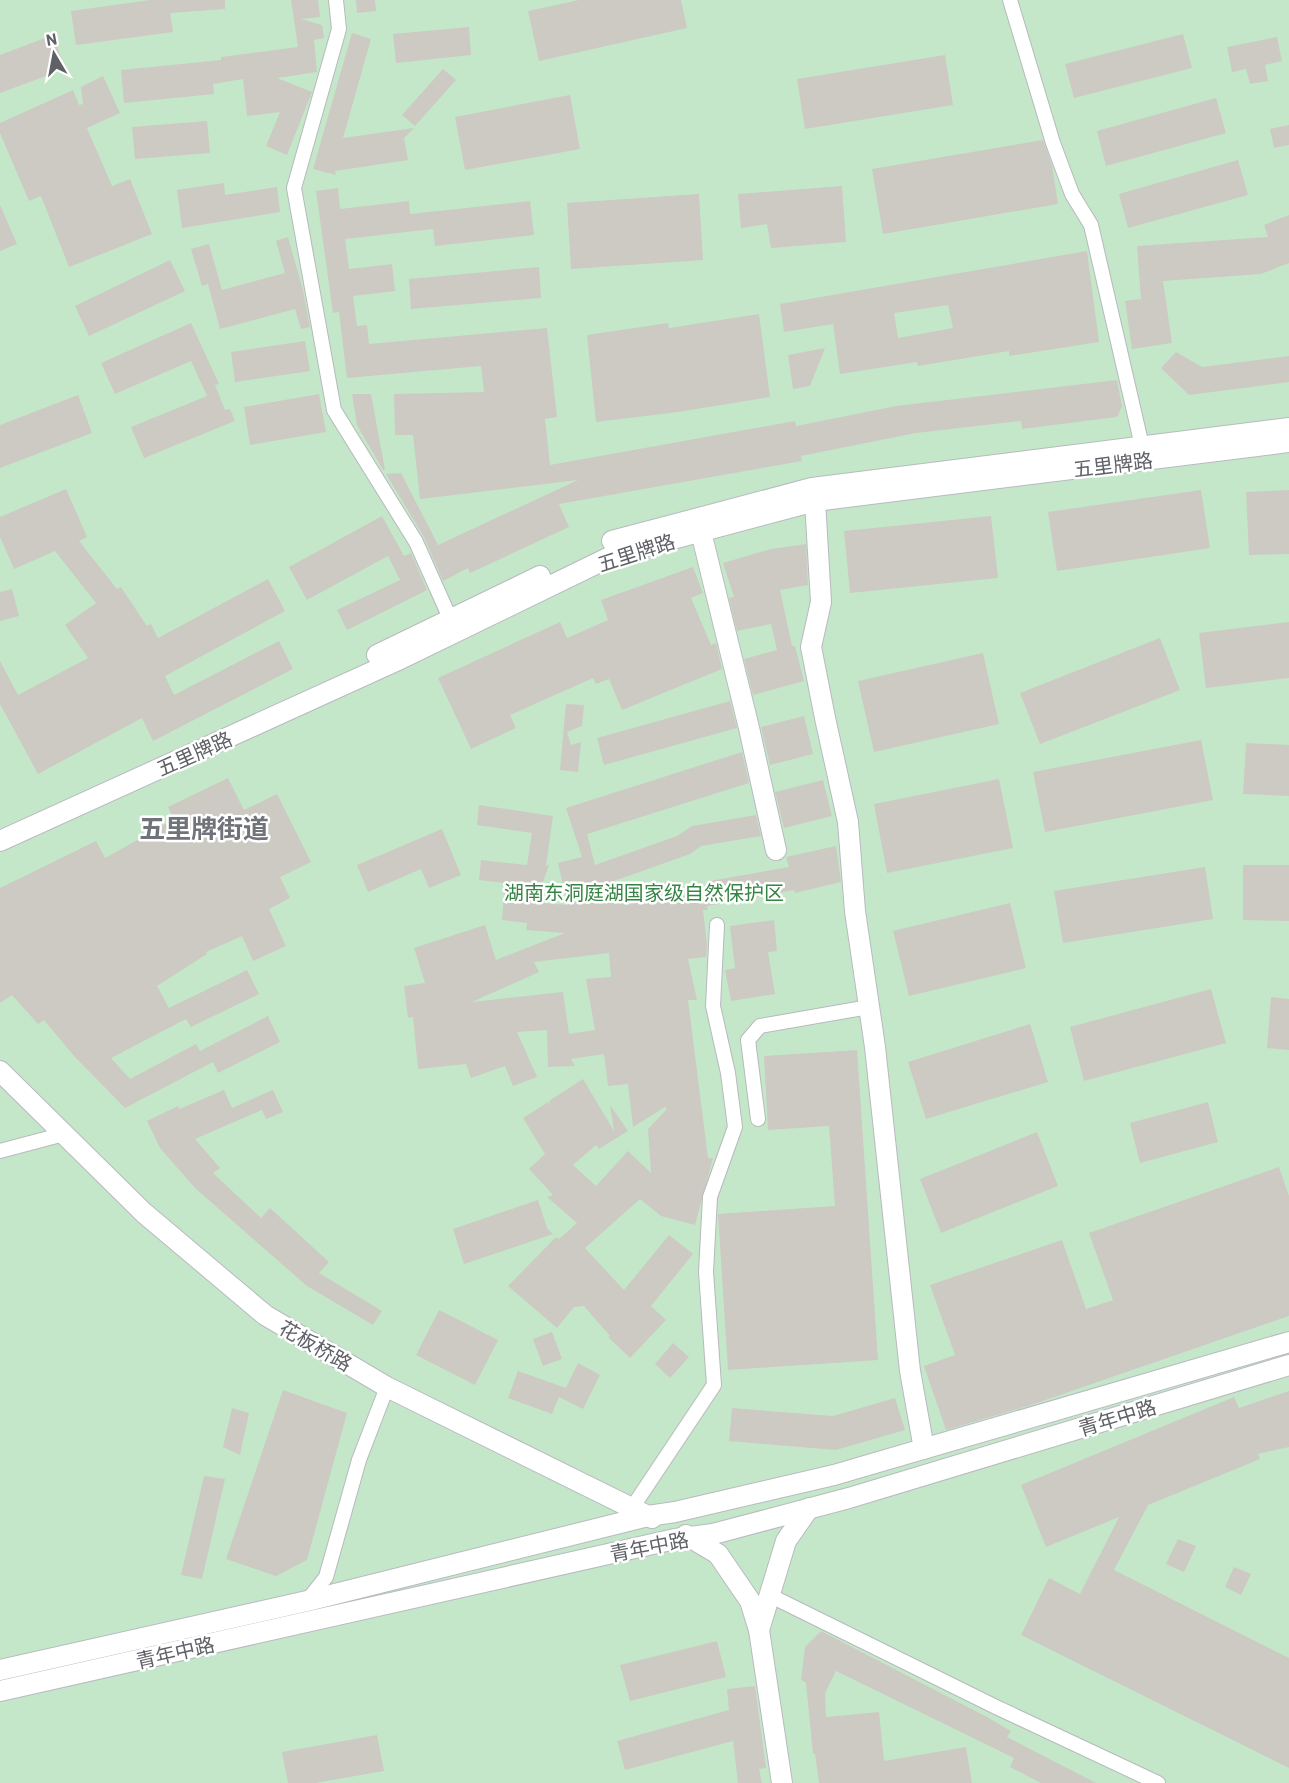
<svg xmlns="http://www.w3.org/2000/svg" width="1289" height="1783" font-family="Barlow,'Noto Sans SC',sans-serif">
	<rect width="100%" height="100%" fill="#f0efe7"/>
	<rect fill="#c5e7c9" x="0" y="0" width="1289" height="1783"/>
	<g fill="#cccac3" fill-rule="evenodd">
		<path d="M150 0H225V9L170 13 173 32 76 45 71 11Z"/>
		<path d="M291 0H318L320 17 301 19 322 25 324 38 314 40 317 72 277 78 312 92 287 155 266 146 280 112 247 116 243 79 213 84 214 94 124 103 121 70 221 60V57L298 47Z"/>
		<path d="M356 0H375L376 11 357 13Z"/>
		<path d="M579 0H681L687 28 539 61 528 11Z"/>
		<path d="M469 27 471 55 396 63 393 34Z"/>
		<path d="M352 33 371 39 343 138 414 128 404 138 408 160 335 171 336 175 313 169Z"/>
		<path d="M1183 34 1192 68 1074 98 1065 64Z"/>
		<path d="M53 35 65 69 0 93V55Z"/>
		<path d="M1277 37 1282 61 1265 65 1268 81 1250 84 1246 69 1232 72 1227 47Z"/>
		<path d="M945 55 953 105 805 129 797 79Z"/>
		<path d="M443 69 456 80 415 126 402 115Z"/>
		<path d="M103 76 120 113 87 128 112 186 130 179 152 234 69 267 41 196 29 201 0 133V123L73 90 79 105 83 104 81 87Z"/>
		<path d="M570 95 580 149 465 170 455 117Z"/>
		<path d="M1216 98 1226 133 1106 166 1097 131Z"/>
		<path d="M207 121 210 153 135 159 132 127Z"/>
		<path d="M1289 125V145L1274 148 1270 129Z"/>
		<path d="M1043 140 1052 165 1058 204 883 234 872 169Z"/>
		<path d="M1238 160 1248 195 1128 228 1119 194Z"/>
		<path d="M224 183 225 195 277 187 280 212 182 228 177 190Z"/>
		<path d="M842 186 846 242 771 248 767 224 741 228 738 194Z"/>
		<path d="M338 188 340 209 409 201 410 214 530 201 534 235 435 246 433 229 345 239 349 269 392 264 395 291 353 296 357 326 367 325 369 344 547 328 557 417 545 419 550 465 795 421 796 426 896 406 1117 380 1122 406 1117 417 1022 429 1021 421 916 433 801 456 802 461 559 504 569 527 470 573 468 568 443 581 424 537 386 474 401 473 438 545 578 480 420 499 413 435H395L394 394 484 392 481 366 347 378 339 312 333 313 316 191Z"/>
		<path d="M699 194 703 260 571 269 567 203Z"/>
		<path d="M0 205 17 244 0 251Z"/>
		<path d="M1289 215V263L1261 274 1163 281 1172 343 1132 349 1125 301 1141 299 1137 246 1268 237 1264 225Z"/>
		<path d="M288 237 303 290 310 327 301 329 295 309 220 329 208 284 202 286 191 249 209 244 222 290 285 273 276 241Z"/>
		<path d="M1087 251 1099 342 1009 356V351L918 366 917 362 840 374 833 324 784 332 780 304ZM948 305 953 328 898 338 894 313Z"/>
		<path d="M170 260 185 291 89 336 75 306Z"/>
		<path d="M539 267 541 298 411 309 409 279Z"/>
		<path d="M759 314 770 397 678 412 596 422 587 335 668 323 669 328Z"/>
		<path d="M191 323 219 384 215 385 225 410 230 409 235 421 144 458 131 427 207 396 191 361 115 394 101 363Z"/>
		<path d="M305 341 310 371 235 382 231 352Z"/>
		<path d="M825 348 810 386 793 389 788 355Z"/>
		<path d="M1176 352 1202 367 1289 356V382L1189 395 1161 368Z"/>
		<path d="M319 394 326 432 250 445 244 407Z"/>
		<path d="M352 394H371L385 470H383L357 425Z"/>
		<path d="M78 395 92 433 0 468V425Z"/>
		<path d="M66 489 87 537 79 541 117 589 121 587 147 626 151 624 158 638 268 579 285 611 165 676 174 695 279 641 293 669 153 741 142 718 38 774 0 704V661L18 695 88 658 65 625 96 603 55 551 14 569 0 537V517Z"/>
		<path d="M1201 490 1210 548 1057 571 1048 512Z"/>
		<path d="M1289 490V554L1249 555 1246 492Z"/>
		<path d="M382 516 404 556 411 553 427 590 347 630 337 610 400 580 388 556 307 600 289 567Z"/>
		<path d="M991 516 998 578 850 593 844 531Z"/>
		<path d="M806 544 808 585 780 590 792 646H795L804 681 753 695 744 659 777 650 771 624 737 631 729 598 734 597 723 563 771 549Z"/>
		<path d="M693 567 703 593 691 598 711 645 716 643 722 669 622 710 609 679 596 684 593 678 510 715 516 728 471 749 438 678 560 622 567 638 608 620 601 600Z"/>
		<path d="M12 589 19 616 0 621V592Z"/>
		<path d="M1289 622V678L1206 688 1199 633Z"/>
		<path d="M1160 638 1180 690 1040 744 1020 693Z"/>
		<path d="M983 653 999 724 874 752 858 681Z"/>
		<path d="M730 701 737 728 604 765 597 738Z"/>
		<path d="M566 704 584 705 582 726 567 732 571 745 581 742 578 772 560 770Z"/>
		<path d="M804 716 813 754 770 765 761 727Z"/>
		<path d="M1201 740 1213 800 1045 832 1033 772Z"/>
		<path d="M1246 743 1289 745V796L1243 794Z"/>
		<path d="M742 752 749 783 587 834 595 865 677 836 692 826 756 815 761 836 701 846 690 854 566 898 558 863 582 857 566 808Z"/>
		<path d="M228 778 244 810 277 794 311 862 280 877 290 898 269 909 286 946 253 961 242 936 206 952 207 954 157 986 169 1008 247 970 259 994 191 1027 186 1019 111 1058 130 1079 196 1044 200 1051 268 1016 280 1042 218 1073 213 1062 125 1108 74 1056 44 1020 38 1024 12 995 0 1003V888L96 841 105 858 141 838 140 836 174 820 168 807Z"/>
		<path d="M999 779 1013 848 887 873 874 804Z"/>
		<path d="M823 780 832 816 784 828 775 792Z"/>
		<path d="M479 805 553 816 546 866 549 865 536 902 554 904 568 905 567 903 623 899 625 905 712 891 710 881 789 867 786 857 836 846 841 882 795 893 794 890 707 906 708 910H703L707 945 706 957 688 959 697 1000H688L708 1158H713L695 1225 661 1216 640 1199 585 1248 624 1290 669 1235 693 1254 651 1306 666 1320 630 1358 608 1337 610 1336 584 1306 574 1307 557 1328 508 1286 556 1237 559 1239 577 1223 547 1197 553 1195 529 1169 545 1154 523 1118 548 1102 550 1107 549 1101 583 1079 614 1131 610 1105 628 1131 599 1149 596 1145 573 1165 596 1186 628 1151 651 1173 648 1129 667 1109 665 1107 633 1127 628 1084 608 1086 604 1054 571 1059 575 1066 548 1067 547 1030 517 1032 537 1077 513 1086 505 1066 471 1078 466 1064 418 1069 413 1017 408 1018 404 986 425 983 414 948 485 925 496 960 565 933 526 930 527 923 502 920 505 883 479 880 481 860 527 865 532 833 477 825ZM609 953 611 977 586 979 595 1030 569 1034 563 992 472 1002 539 972 534 962Z"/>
		<path d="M442 829 461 875 429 888 421 869 368 892 357 865Z"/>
		<path d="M1243 865H1289V921L1243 920Z"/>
		<path d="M1205 867 1213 919 1063 943 1054 891Z"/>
		<path d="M1010 903 1026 968 909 996 893 931Z"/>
		<path d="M774 920 777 951 768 952 775 994 731 1001 725 970 735 968 730 926Z"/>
		<path d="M1211 989 1226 1043 1084 1081 1070 1027Z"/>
		<path d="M1271 997 1289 999V1050L1267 1048Z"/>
		<path d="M1030 1024 1048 1082 926 1119 908 1062Z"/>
		<path d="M857 1050 878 1360 728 1370 718 1214 835 1206 829 1126 768 1130 764 1056Z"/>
		<path d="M224 1090 232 1108 273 1090 283 1112 266 1119 262 1110 195 1139 220 1168 213 1173 261 1218 270 1208 329 1262 319 1273 382 1311 373 1325 307 1286 195 1188 160 1148 147 1121 178 1106 179 1109Z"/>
		<path d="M1208 1102 1218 1142 1140 1163 1130 1123Z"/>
		<path d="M1037 1132 1058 1186 941 1233 920 1179Z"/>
		<path d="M1279 1167 1289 1196V1316L1031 1405 946 1430 924 1366 955 1355 930 1285 1062 1240 1086 1309 1113 1300 1089 1233Z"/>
		<path d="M538 1200 547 1228 553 1234 464 1264 453 1229Z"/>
		<path d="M439 1310 498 1340 475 1385 416 1355Z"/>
		<path d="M552 1332 562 1359 543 1366 533 1339Z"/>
		<path d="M673 1343 689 1357 670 1378 655 1364Z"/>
		<path d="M578 1363 600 1375 583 1409 559 1397 552 1414 508 1398 518 1371 566 1388Z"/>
		<path d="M283 1390 347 1413 307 1560 276 1576 226 1559Z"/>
		<path d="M1289 1391V1447L1258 1454 1260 1459 1148 1505 1114 1570 1289 1658V1768L1021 1635 1049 1578 1080 1594 1119 1517 1046 1547 1021 1485 1234 1397 1239 1408Z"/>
		<path d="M895 1398 905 1430 836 1450 729 1441 732 1408 833 1416Z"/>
		<path d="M232 1408 249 1413 240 1455 223 1447Z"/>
		<path d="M204 1476 225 1479 202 1579 181 1575Z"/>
		<path d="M1178 1539 1196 1546 1184 1572 1166 1564Z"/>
		<path d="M1234 1567 1251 1574 1241 1595 1225 1587Z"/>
		<path d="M821 1631 987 1717 1011 1731 1007 1737 1096 1783H1041L1010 1767 1014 1758 836 1671 825 1693 826 1717 879 1712 884 1761 966 1747 972 1783H819L815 1754H813L806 1683 801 1680 805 1647Z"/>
		<path d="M717 1641 726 1677 630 1701 620 1665Z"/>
		<path d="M755 1686 766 1768 759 1769 762 1783H738L733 1741 625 1770 617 1741 729 1710 727 1689Z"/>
		<path d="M377 1735 384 1771 315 1783H288L282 1752Z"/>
	</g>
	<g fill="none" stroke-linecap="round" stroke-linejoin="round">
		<g stroke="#b7b9bd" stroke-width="16">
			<g id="street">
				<path d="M336 0 339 29 294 188 334 410 416 542 453 625"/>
				<path d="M1010 0 1053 143 1072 194 1091 225 1142 446"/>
				<path d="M758 1119 748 1040 760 1026 869 1007"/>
				<path d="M0 1151 64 1134"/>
				<path d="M632 1508 714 1385 706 1272 710 1197 735 1127 728 1073 713 1006 717 925"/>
				<path d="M769 1595 996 1707 1158 1783"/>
				<path d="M307 1601 326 1577 359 1460 387 1387"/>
			</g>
		</g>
		<g stroke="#b8bac0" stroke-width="22">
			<g id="secondary">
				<path d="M815 501 821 602 811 647 825 718 848 822 855 911 875 1047 910 1371 924 1449"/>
				<path d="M701 532 749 728 776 850"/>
				<path d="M612 541 812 488 1289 428"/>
				<path d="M377 655 540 576"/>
				<path d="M0 841 396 661 616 554 815 501 1289 442"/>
				<path d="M0 1071 144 1213 265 1315 387 1387 652 1518"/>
				<path d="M686 1535 718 1554 750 1601 759 1630 782 1783"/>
				<path d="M759 1630 786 1541 809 1508"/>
				<path d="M0 1670 307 1601 648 1516 675 1512 834 1475 1289 1342"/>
				<path d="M0 1691 675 1539 713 1534 849 1498 1289 1365"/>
			</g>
		</g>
		<use href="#street" stroke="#fff" stroke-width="14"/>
		<use href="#secondary" stroke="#fff" stroke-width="20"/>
	</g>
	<g text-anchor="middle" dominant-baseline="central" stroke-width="5" stroke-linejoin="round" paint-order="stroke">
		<g font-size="20" fill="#5f6167" stroke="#fff">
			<text transform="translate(1113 464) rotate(-7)">五里牌路</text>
			<text transform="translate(636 552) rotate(-18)">五里牌路</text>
			<text transform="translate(194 753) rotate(-24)">五里牌路</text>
			<text transform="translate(316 1345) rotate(30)">花板桥路</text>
			<text transform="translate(1117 1417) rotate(-17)">青年中路</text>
			<text transform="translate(649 1546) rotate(-11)">青年中路</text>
			<text transform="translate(175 1652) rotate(-13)">青年中路</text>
		</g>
		<g font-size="20" fill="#378545" stroke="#fff">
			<text x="644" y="892">湖南东洞庭湖国家级自然保护区</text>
		</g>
		<g font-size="26" font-weight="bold" fill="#707379" stroke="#fff">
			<text x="204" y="827">五里牌街道</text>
		</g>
	</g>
	<g transform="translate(54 54) rotate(350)" stroke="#ffffff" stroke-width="4.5" paint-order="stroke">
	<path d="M0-4.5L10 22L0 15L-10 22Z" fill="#5f6167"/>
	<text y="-9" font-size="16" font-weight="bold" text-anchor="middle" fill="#5f6167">N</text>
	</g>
</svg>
